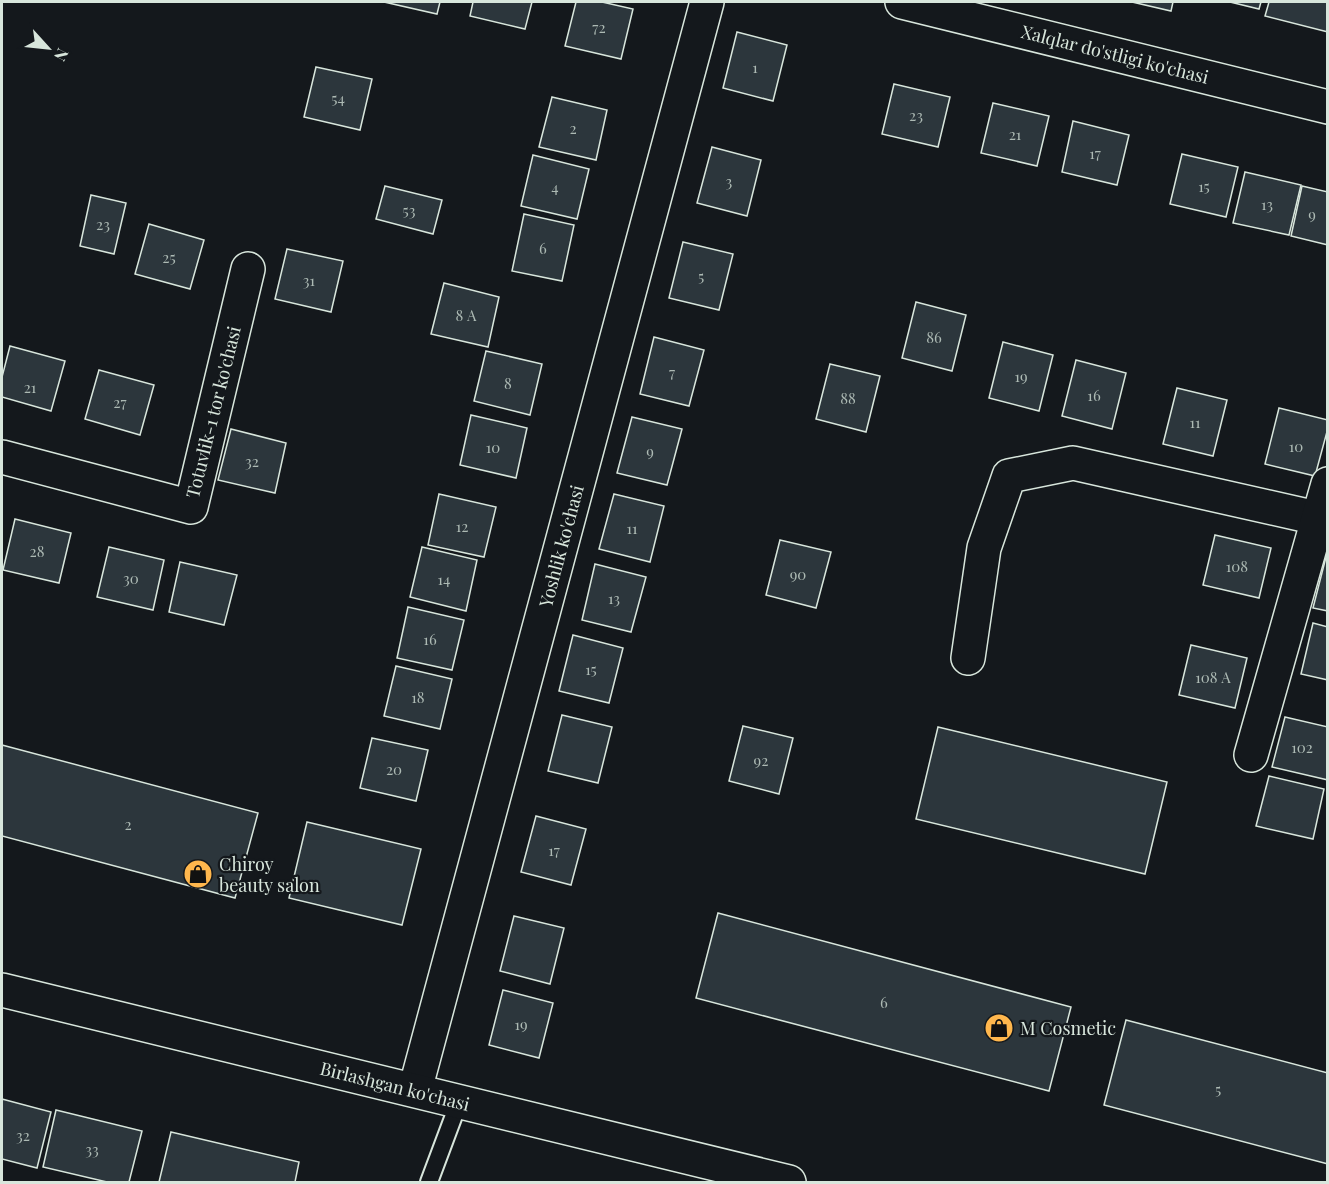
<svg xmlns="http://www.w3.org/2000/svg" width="1329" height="1184" font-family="'Playfair Display',serif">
	<rect width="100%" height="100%" fill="#14181c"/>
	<g fill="#2c363c" stroke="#d8e6dc" stroke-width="1.5">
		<path d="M384 2H440L437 14Z"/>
		<path d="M473 2H532L525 29 470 16Z"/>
		<path d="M576 2H602L633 9 621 59 565 46Z"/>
		<path d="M1132 2H1173L1171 11Z"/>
		<path d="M1230 2H1261L1259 9Z"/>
		<path d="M1269 2H1328V32L1265 16Z"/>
		<path d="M737 32 787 45 773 101 723 88Z"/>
		<path d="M316 67 372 79 360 130 304 117Z"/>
		<path d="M894 84 950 97 938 147 882 134Z"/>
		<path d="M552 97 607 110 596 160 539 147Z"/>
		<path d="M993 103 1049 116 1037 166 981 153Z"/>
		<path d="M1073 121 1129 135 1117 185 1062 172Z"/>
		<path d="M712 147 761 160 747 216 697 203Z"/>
		<path d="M1182 154 1238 167 1226 217 1170 204Z"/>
		<path d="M533 155 589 169 577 219 521 206Z"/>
		<path d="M1245 172 1301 185 1289 235 1233 223Z"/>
		<path d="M385 186 442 200 433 234 376 219Z"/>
		<path d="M1302 186 1328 192V245L1291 236Z"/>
		<path d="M91 195 126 203 114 254 80 246Z"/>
		<path d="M524 214 574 225 562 281 512 271Z"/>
		<path d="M149 224 204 240 190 289 135 274Z"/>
		<path d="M683 242 733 254 719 310 669 298Z"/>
		<path d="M287 249 343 261 331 312 275 299Z"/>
		<path d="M444 283 499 297 488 347 431 334Z"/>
		<path d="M916 302 966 315 952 371 902 358Z"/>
		<path d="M654 337 704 350 689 406 640 394Z"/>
		<path d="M1003 342 1053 355 1039 411 989 398Z"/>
		<path d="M10 346 65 361 51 411 2 397V377Z"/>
		<path d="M486 351 542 364 530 415 474 401Z"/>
		<path d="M1076 360 1126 373 1112 429 1062 416Z"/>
		<path d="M830 364 880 376 866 432 816 419Z"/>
		<path d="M99 370 154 385 140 435 85 419Z"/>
		<path d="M1177 388 1227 400 1213 456 1163 444Z"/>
		<path d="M1279 408 1328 420V428L1315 476 1265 464Z"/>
		<path d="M471 415 527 428 516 478 460 465Z"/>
		<path d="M632 417 682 429 667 485 617 473Z"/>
		<path d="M231 429 286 443 275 493 218 480Z"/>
		<path d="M439 494 496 507 484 557 428 545Z"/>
		<path d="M614 494 664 506 650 562 599 549Z"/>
		<path d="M15 519 71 533 59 583 3 570Z"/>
		<path d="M1215 535 1271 548 1259 598 1203 585Z"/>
		<path d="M780 540 831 552 816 608 766 595Z"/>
		<path d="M109 547 164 560 153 610 97 597Z"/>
		<path d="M422 547 477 560 466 611 410 597Z"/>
		<path d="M1326 557 1328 558V611L1313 608Z"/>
		<path d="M180 562 237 575 224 625 169 612Z"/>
		<path d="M595 564 646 577 631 632 582 620Z"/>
		<path d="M408 607 464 620 452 670 397 658Z"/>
		<path d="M1313 623 1328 627V680L1301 674Z"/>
		<path d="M573 635 623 648 609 703 559 691Z"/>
		<path d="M1191 645 1247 658 1235 708 1179 695Z"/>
		<path d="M396 666 452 679 440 729 384 716Z"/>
		<path d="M562 715 612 727 598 783 548 771Z"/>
		<path d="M1285 717 1328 727V780L1272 767Z"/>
		<path d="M743 726 793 738 779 794 729 781Z"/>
		<path d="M938 727 1167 782 1145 874 916 819Z"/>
		<path d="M372 738 428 750 416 801 360 788Z"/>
		<path d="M2 745 258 813 235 898 2 836Z"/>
		<path d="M1269 776 1324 789 1313 839 1256 826Z"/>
		<path d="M536 816 586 829 571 885 521 872Z"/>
		<path d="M307 822 421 849 402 925 289 898Z"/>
		<path d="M718 913 1071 1007 1049 1091 696 998Z"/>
		<path d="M514 916 564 928 550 984 500 971Z"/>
		<path d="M503 990 553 1003 539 1058 489 1045Z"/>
		<path d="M1126 1020 1328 1073V1164L1104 1105Z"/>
		<path d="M2 1099 51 1112 37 1168 2 1159Z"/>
		<path d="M56 1110 142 1131 129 1182H107L43 1167Z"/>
		<path d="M171 1132 299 1162 295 1182H159Z"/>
	</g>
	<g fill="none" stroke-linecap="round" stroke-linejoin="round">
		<g stroke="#d8e6dc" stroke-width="20">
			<path id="lane" d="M429 1182 459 1102"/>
		</g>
		<g stroke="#d8e6dc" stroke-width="36">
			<g id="street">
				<path d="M2 457 191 507 248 269"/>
				<path d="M968 658 984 548 1009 476 1073 463 1317 518"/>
				<path d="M1251 755 1328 484"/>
				<path d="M415 1090 707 2"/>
			</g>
		</g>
		<g stroke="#d8e6dc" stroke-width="36">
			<g id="secondary">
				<path d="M902 2 1328 107"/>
				<path d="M2 990 789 1182"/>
			</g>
		</g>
		<use href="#lane" stroke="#14181c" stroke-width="16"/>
		<use href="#street" stroke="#14181c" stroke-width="33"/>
		<use href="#secondary" stroke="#14181c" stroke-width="33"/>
	</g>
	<defs>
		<g id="shop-disc" transform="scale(1.5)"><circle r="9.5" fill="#ffb74d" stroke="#14181c"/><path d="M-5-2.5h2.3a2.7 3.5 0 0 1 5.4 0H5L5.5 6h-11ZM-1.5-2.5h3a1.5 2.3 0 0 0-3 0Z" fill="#111"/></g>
	</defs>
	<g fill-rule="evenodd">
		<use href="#shop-disc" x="198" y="874"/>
		<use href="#shop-disc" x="999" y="1028"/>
	</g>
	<g text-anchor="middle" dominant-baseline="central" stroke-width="4.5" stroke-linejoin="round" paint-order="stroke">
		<g font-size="15" fill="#adbab4">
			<text x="599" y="27">72</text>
			<text x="755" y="67">1</text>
			<text x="338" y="98">54</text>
			<text x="916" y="115">23</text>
			<text x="573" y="128">2</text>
			<text x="1015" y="134">21</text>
			<text x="1095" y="153">17</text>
			<text x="729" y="181">3</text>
			<text x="1204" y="186">15</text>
			<text x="555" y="187">4</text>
			<text x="1267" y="204">13</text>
			<text x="409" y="210">53</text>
			<text x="1312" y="214">9</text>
			<text x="103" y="224">23</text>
			<text x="543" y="248">6</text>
			<text x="169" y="257">25</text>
			<text x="701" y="276">5</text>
			<text x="309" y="280">31</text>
			<text x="466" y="315">8 А</text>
			<text x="934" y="337">86</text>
			<text x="672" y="372">7</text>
			<text x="1021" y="376">19</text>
			<text x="508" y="383">8</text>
			<text x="30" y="387">21</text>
			<text x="1094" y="395">16</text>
			<text x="848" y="398">88</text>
			<text x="120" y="402">27</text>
			<text x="1195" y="422">11</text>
			<text x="1296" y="446">10</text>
			<text x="493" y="447">10</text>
			<text x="650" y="451">9</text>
			<text x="252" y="461">32</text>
			<text x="462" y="526">12</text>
			<text x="632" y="528">11</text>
			<text x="37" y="551">28</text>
			<text x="1237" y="566">108</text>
			<text x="798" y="574">90</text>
			<text x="131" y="578">30</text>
			<text x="444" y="579">14</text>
			<text x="614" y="598">13</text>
			<text x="430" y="639">16</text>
			<text x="591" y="669">15</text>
			<text x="1213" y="677">108 А</text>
			<text x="418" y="697">18</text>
			<text x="1302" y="747">102</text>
			<text x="761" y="760">92</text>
			<text x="394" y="769">20</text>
			<text x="128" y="824">2</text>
			<text x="554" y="850">17</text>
			<text x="884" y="1002">6</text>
			<text x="521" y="1024">19</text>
			<text x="1218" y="1089">5</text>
			<text x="23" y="1135">32</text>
			<text x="92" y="1149">33</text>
		</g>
		<g font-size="18" fill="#d8e6dc" stroke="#14181c">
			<text transform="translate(1115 54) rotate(14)">Xalqlar do'stligi ko'chasi</text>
			<text transform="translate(213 412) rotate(-76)">Totuvlik-1 tor ko'chasi</text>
			<text transform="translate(561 546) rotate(-75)">Yoshlik ko'chasi</text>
			<text transform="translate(395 1086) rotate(14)">Birlashgan ko'chasi</text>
		</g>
		<g font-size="18" fill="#d8e6dc" stroke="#14181c" text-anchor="start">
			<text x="219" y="864">Chiroy<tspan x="219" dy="21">beauty salon</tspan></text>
			<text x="1020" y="1028">M Cosmetic</text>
		</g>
	</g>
	<rect width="1329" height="1184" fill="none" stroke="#d8e6dc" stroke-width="6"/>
	<g transform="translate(48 48) rotate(117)" stroke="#14181c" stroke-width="4.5" paint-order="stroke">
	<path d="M0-4.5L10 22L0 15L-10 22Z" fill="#d8e6dc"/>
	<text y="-9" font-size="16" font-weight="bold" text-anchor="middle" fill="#d8e6dc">N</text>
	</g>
</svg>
